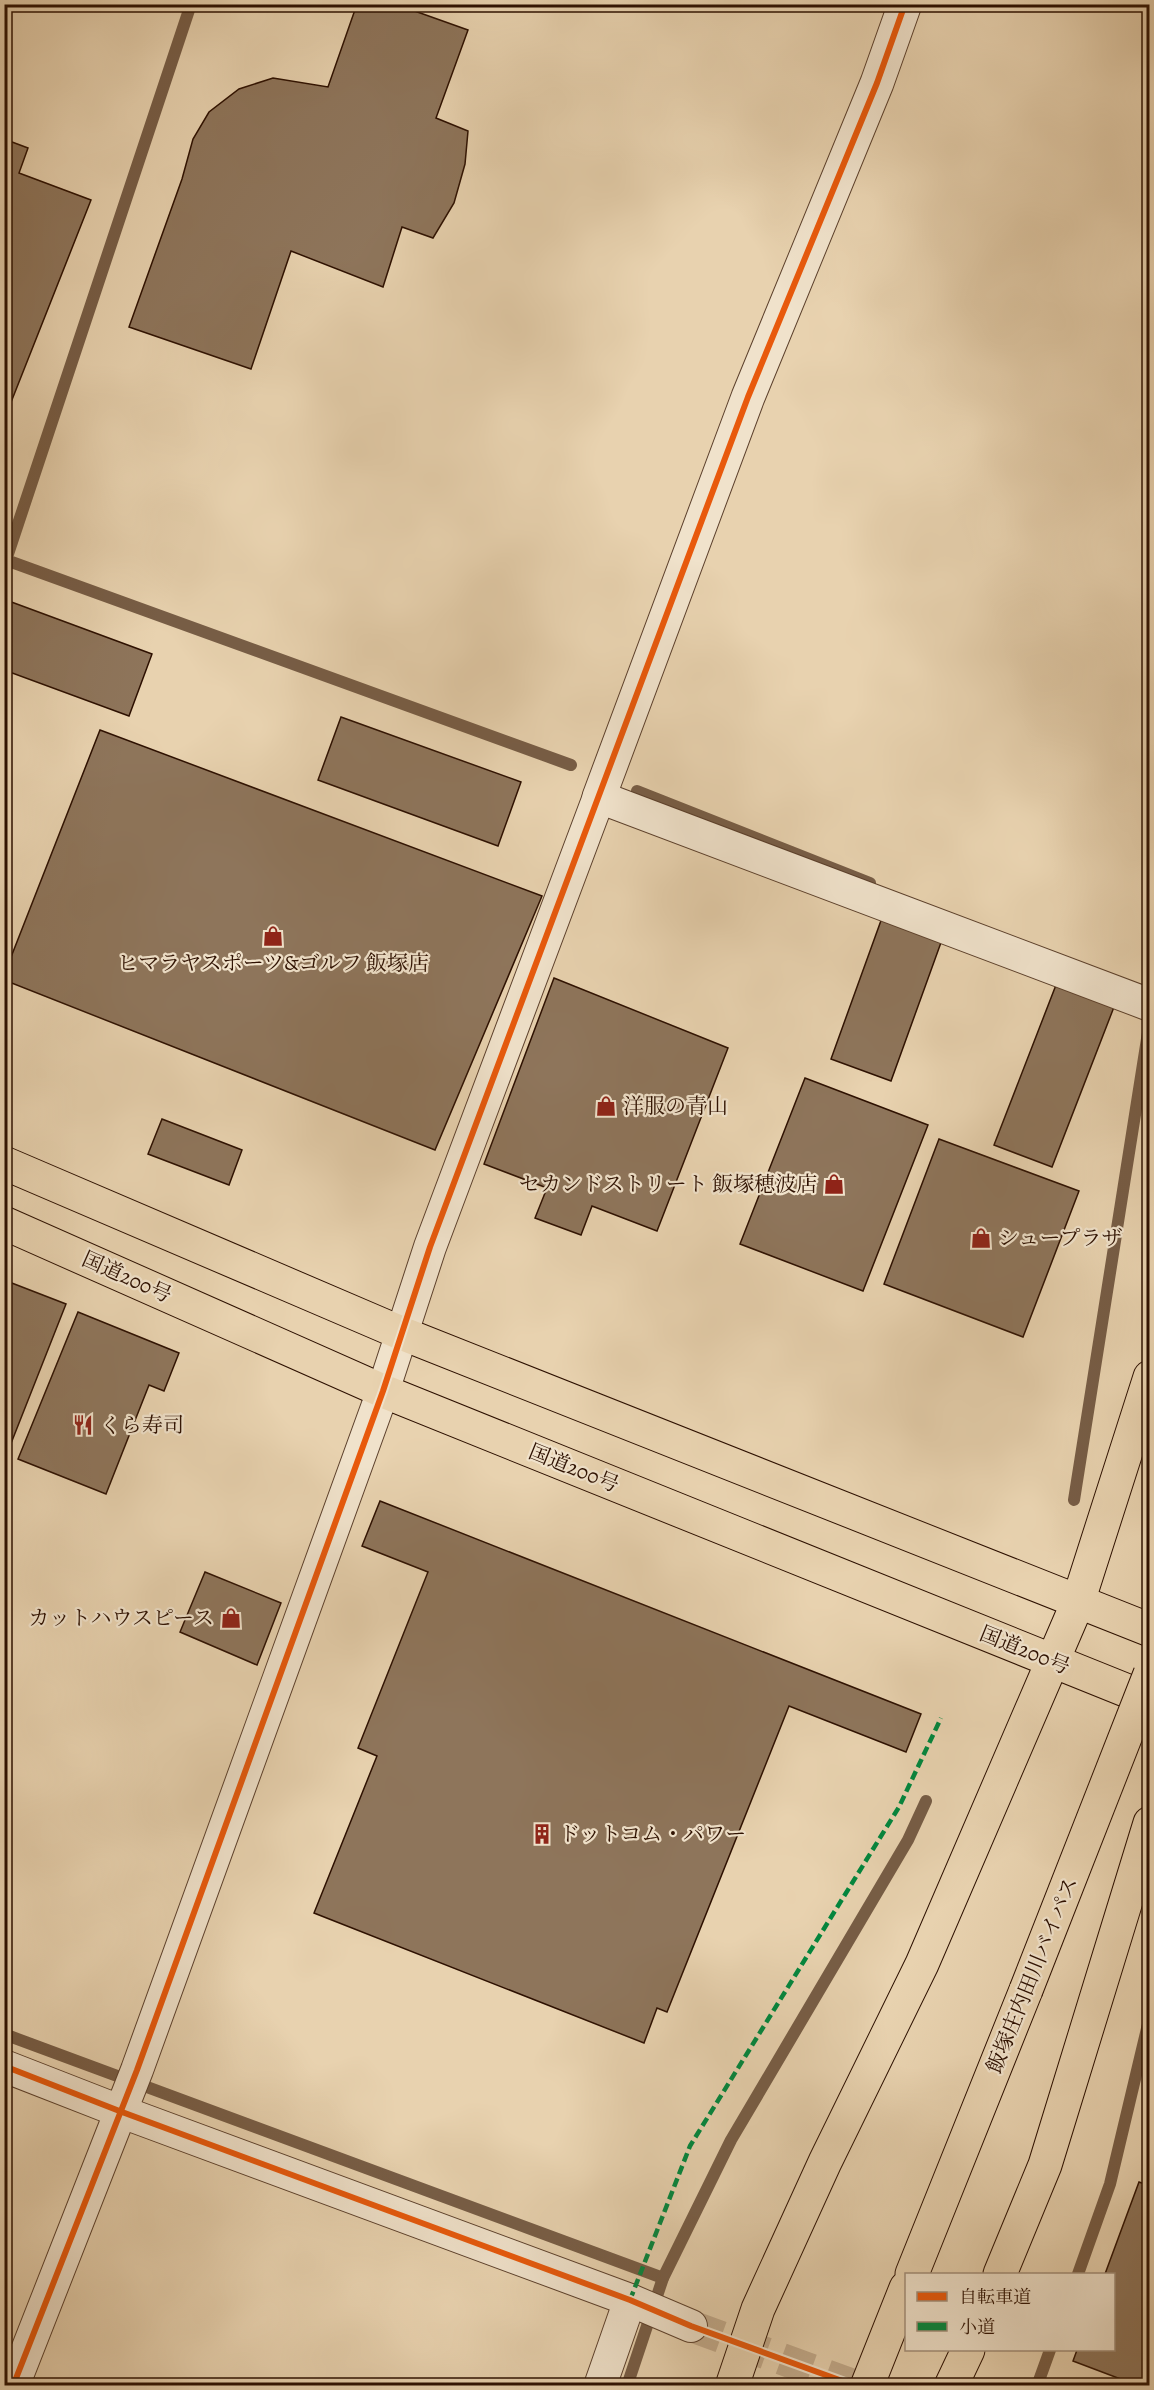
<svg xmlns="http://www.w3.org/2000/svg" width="1154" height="2390" font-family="Alegreya,'Noto Serif JP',serif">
	<rect width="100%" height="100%" fill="#e8d2af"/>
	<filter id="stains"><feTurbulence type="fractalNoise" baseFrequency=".00333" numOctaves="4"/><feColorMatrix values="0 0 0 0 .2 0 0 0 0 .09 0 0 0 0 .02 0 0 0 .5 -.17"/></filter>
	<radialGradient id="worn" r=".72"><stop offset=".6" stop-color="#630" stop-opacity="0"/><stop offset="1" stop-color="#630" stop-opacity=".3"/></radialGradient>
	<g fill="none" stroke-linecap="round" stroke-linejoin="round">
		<g stroke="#775d46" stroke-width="12">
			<path d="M191 4 6 560 571 765"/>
			<path d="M637 791 870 883"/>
			<path d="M1074 1500 1150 1020"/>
			<path d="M4 2034 663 2278"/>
			<path d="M1078 2274 1110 2184 1150 2016"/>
			<path d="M627 2386 663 2278 731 2140 908 1840 926 1801"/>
			<path d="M1037 2386 1050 2350"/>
		</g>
	</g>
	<g fill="#8e755b" stroke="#2d1001" stroke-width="1.5">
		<path d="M357 4H395L468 30 436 118 468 131 465 164 454 203 433 238 402 227 383 287 291 251 251 369 129 327 182 179 193 139 209 112 239 89 273 78 328 87Z"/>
		<path d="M4 139 28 148 19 173 91 200 4 420Z"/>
		<path d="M6 600 152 654 129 716 4 670Z"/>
		<path d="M341 717 521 782 498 846 318 780Z"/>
		<path d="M100 730 542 896 435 1150 4 980V975Z"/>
		<path d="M883 915 943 937 891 1081 831 1059Z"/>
		<path d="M554 978 728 1048 657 1231 592 1206 581 1235 535 1218 547 1188 484 1164Z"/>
		<path d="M1056 985 1114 1007 1052 1167 994 1145Z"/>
		<path d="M805 1078 928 1125 863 1291 740 1244Z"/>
		<path d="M162 1119 242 1150 229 1185 148 1154Z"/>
		<path d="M939 1139 1079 1191 1023 1337 884 1284Z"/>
		<path d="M4 1280 66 1304 8 1451 4 1449Z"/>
		<path d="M78 1312 179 1353 164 1391 149 1385 106 1494 18 1459Z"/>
		<path d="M380 1501 921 1714 906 1752 789 1706 667 2012 657 2008 644 2043 314 1913 377 1756 358 1748 428 1572 362 1546Z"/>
		<path d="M205 1572 281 1603 257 1665 180 1632Z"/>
		<path d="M1139 2182 1150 2186V2386H1139L1073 2361 1077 2350H1114V2274H1105Z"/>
	</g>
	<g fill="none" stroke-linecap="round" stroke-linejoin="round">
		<path stroke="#c3ab8c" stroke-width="32" stroke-dasharray="32 16" stroke-linecap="butt" d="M691 2326 856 2386"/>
		<g stroke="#5c402c" stroke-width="34">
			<g id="minor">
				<path d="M4 2066 122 2112 630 2300 691 2326"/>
				<path d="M13 2386 137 2070 383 1391 430 1247 599 797 1150 1005"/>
				<path d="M600 2386 630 2300"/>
			</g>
		</g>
		<g stroke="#5c402c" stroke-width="35">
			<path id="tertiary" d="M599 797 748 397 877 83 905 4"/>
		</g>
		<g stroke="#2d1001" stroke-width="35">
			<g id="trunk">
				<path d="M4 1163 401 1333 1150 1630"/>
				<path d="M4 1223 383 1391 1150 1700"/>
				<path d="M912 2274 1026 1990"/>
				<path d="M1000 2274 1045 2165 1150 1823"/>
				<path d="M732 2386 758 2309 825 2162 922 1964 1078 1602 1150 1377"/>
				<path d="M867 2386 906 2288"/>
				<path d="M951 2386 968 2350"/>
			</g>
		</g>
		<use href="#minor" stroke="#f0e2cb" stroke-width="32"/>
		<use href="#tertiary" stroke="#f0e2cb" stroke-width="33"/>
		<use href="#trunk" stroke="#e8d2af" stroke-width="33"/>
		<g stroke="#2d1001" stroke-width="35" stroke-linecap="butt">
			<path id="trunk-bridge" d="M1026 1990 1150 1674"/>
		</g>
		<use href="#trunk-bridge" stroke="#e8d2af" stroke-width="33"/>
		<path stroke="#00873e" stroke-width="4.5" stroke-dasharray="9 4.5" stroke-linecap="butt" d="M630 2300 690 2146 899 1807 941 1718"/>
		<g stroke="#f0e2cb" stroke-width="10">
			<g id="cycleway">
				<path d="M4 2066 122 2112 630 2300 691 2326 856 2386"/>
				<path d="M13 2386 137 2070 383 1391 430 1247 748 397 877 83 905 4"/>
			</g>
		</g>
		<use href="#cycleway" stroke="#e8590c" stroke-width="6"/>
	</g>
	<defs>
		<g id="shop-bare" transform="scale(1.62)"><path d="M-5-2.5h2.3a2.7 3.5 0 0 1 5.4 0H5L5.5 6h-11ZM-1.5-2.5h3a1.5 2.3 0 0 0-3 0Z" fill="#8f2418" stroke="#f0e2cb" stroke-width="2.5" paint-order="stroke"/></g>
		<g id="restaurant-bare" transform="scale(1.62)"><path d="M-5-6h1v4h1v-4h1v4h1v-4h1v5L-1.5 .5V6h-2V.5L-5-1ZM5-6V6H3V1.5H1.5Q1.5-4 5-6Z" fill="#8f2418" stroke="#f0e2cb" stroke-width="2.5" paint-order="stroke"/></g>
		<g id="building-bare" transform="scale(1.62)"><path d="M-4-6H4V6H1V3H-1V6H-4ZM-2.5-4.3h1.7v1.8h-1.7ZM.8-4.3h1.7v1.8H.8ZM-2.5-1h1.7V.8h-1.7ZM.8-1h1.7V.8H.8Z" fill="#8f2418" stroke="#f0e2cb" stroke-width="2.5" paint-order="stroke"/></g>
	</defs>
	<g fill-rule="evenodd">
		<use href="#shop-bare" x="273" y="936"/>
		<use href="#shop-bare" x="606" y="1106"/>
		<use href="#shop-bare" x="834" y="1184"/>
		<use href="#shop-bare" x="981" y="1238"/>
		<use href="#restaurant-bare" x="83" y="1425"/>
		<use href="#shop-bare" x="231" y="1618"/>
		<use href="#building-bare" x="542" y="1834"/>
	</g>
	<g text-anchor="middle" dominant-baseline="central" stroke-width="4.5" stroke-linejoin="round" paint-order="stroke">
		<g font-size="21" fill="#2d1001" stroke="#f0e2cb" text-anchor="start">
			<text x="273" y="963" text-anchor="middle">ヒマラヤスポーツ&amp;ゴルフ 飯塚店</text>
			<text x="623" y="1106">洋服の青山</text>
			<text x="817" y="1184" text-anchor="end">セカンドストリート 飯塚穂波店</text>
			<text x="998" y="1238">シュープラザ</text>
			<text x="100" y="1425">くら寿司</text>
			<text x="214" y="1618" text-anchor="end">カットハウスピース</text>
			<text x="559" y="1834">ドットコム・パワー</text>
		</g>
		<g font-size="21" fill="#2d1001" stroke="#f0e2cb">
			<text transform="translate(127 1277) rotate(24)">国道200号</text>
			<text transform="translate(574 1468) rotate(22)">国道200号</text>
			<text transform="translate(1025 1650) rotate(22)">国道200号</text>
			<text transform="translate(1032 1975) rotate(-68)">飯塚庄内田川バイパス</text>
		</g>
	</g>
	<rect width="1154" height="2390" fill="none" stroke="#e8d2af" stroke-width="24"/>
	<rect x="6" y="6" width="1142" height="2378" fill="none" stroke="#2d1001" stroke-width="3"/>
	<rect x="12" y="12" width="1130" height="2366" fill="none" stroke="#2d1001" stroke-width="1.5"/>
	<rect x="905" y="2273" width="210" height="78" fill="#f0e2cb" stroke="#a28e7a" stroke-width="1.5"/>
	<rect x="917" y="2292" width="30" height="9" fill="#e8590c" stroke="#a28e7a" stroke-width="1.5"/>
	<text x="959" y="2303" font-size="18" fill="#2d1001">自転車道</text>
	<rect x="917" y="2322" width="30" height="9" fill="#00873e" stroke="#a28e7a" stroke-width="1.5"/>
	<text x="959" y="2333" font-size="18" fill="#2d1001">小道</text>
	<rect width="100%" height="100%" filter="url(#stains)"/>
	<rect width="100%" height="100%" fill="url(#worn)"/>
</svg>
